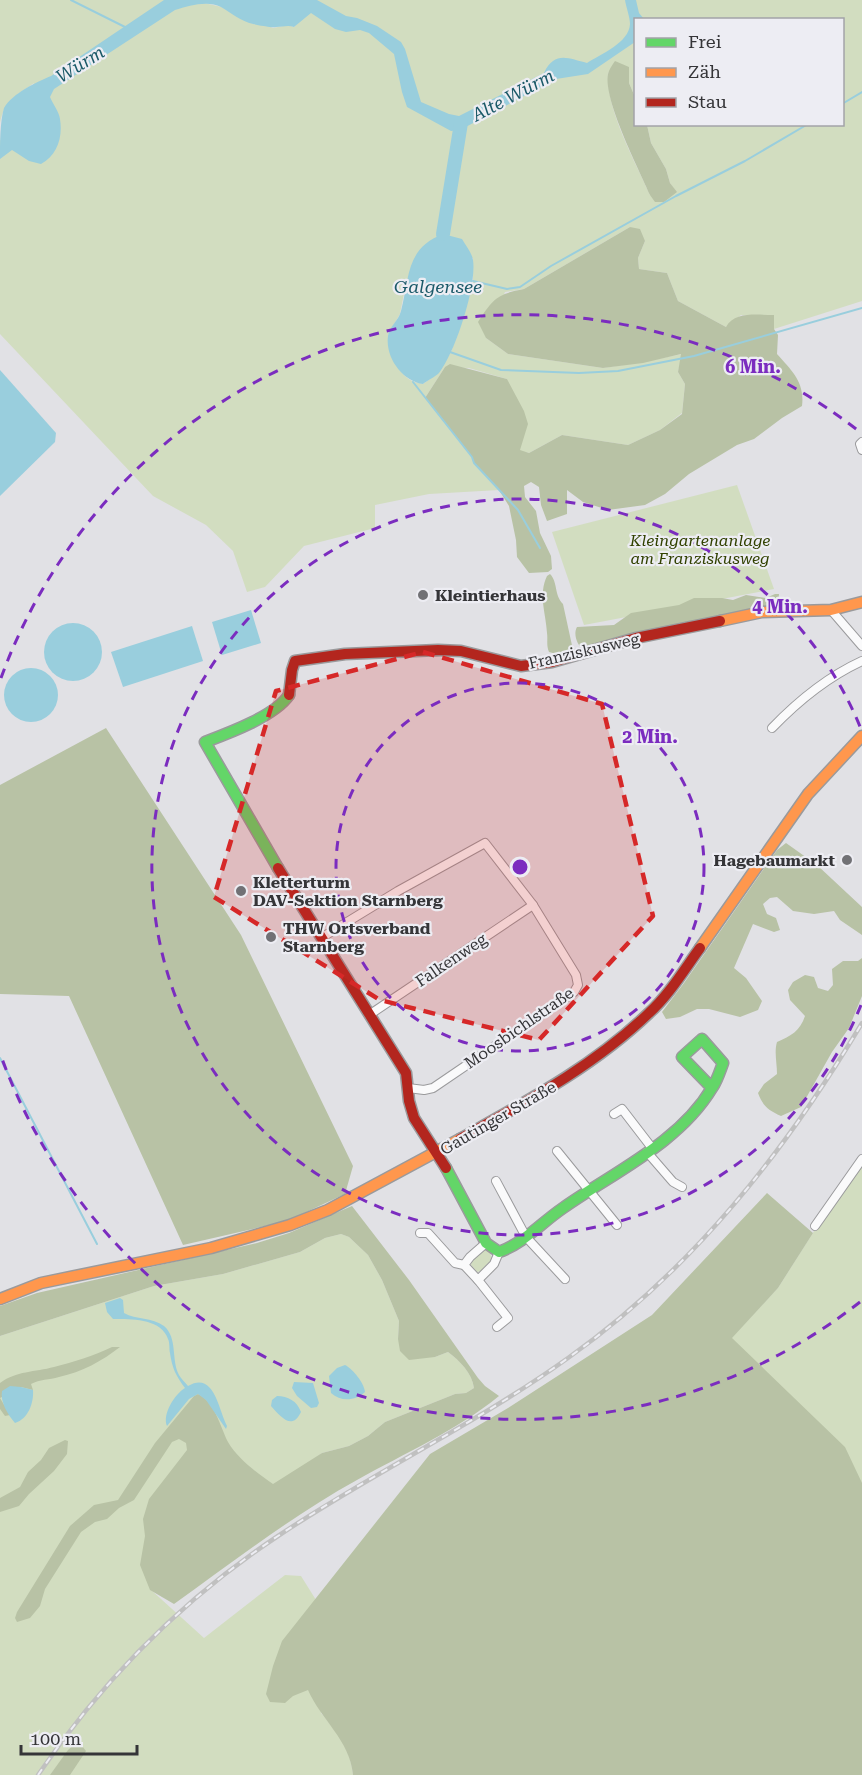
<svg xmlns="http://www.w3.org/2000/svg" width="862" height="1775" font-family="'Roboto Serif',serif">
	<rect width="100%" height="100%" fill="#e1e1e5"/>
	<g fill="#d2ddc0" fill-rule="evenodd">
		<path d="M0 0H202L204 3 222 7 253 24 265 25 273 28 288 25 294 27 316 6 317 0H862V301L774 329 773 315H741L726 327 678 301 667 273 639 269 638 258 645 241 630 227 524 289 505 292 486 338 508 354 603 368 643 362 682 354 678 372 685 384 682 413 660 430 628 445 562 435 529 453 520 451 507 379 469 368 445 367 425 398 472 457 474 463 499 490 429 494 375 505V528L304 546 265 587 247 592 233 551 206 525 153 496 0 334V141L34 83C15 97 5 99 0 123ZM636 20H842V124L647 125 651 143 666 169 670 183 676 192 650 195C635 161 606 110 608 73L629 67V83L635 97ZM473 258V283L463 317 451 352 438 373 423 384C396 380 395 357 388 335L400 314 406 283Z"/>
		<path d="M737 485 774 589 584 625 552 532Z"/>
		<path d="M862 1165V1483L861 1484 731 1338 778 1288 816 1228Z"/>
		<path d="M341 1234 349 1237 368 1255 382 1280 399 1321 398 1339 435 1357 448 1352C460 1361 472 1373 474 1388L466 1393 455 1394 385 1422 368 1436 349 1446 322 1453 150 1589 204 1638 285 1575 301 1576 321 1608V1713C337 1732 351 1750 353 1775H0V1336L154 1286 223 1274 300 1252 325 1238Z"/>
		<path d="M485 1250 490 1252 492 1261 482 1271 477 1272 471 1265C472 1257 478 1253 485 1250Z"/>
	</g>
	<g fill="#b8c2a5">
		<path d="M615 61 629 67V83L635 97 636 124 647 125 651 143 666 169 670 183 677 192 664 202H655L650 195C639 169 603 100 608 74 609 70 612 65 615 61Z"/>
		<path d="M630 227 640 229 645 241 638 258 639 269 667 273 678 301 726 327C735 311 757 315 774 315V329L778 335 777 354C792 371 805 382 802 406L782 418 754 439 737 445 689 474 665 494 645 505 608 510 583 502 567 490V514L547 521 541 505 539 487 531 482 524 486 525 497 536 511 540 533 551 556 552 569 548 572 529 573 517 557 516 540 509 506 499 490 474 463 472 457 425 398 445 367 450 364 507 379 524 411 528 424 520 450 529 453 562 435 628 445 660 430 682 414 685 384 678 372 681 354 643 363 603 368 508 354 486 338 478 322C493 299 497 294 524 289Z"/>
		<path d="M550 574C558 582 554 595 563 604L573 650C565 655 558 655 549 652 546 645 548 640 547 633 546 613 538 595 547 576Z"/>
		<path d="M775 594H779L778 606 583 649C577 645 573 634 577 627L614 625 631 613 679 605 694 598H722L733 600 746 595 766 598Z"/>
		<path d="M106 728 241 935 353 1166 345 1194 287 1221 183 1245 69 996 0 994V785Z"/>
		<path d="M786 843 817 865 862 907V935L840 920 834 911 814 914 793 911 777 897 770 898 763 904 767 914 776 918 780 930 774 932 753 924 734 968 746 978 762 1001 758 1010 740 1017 709 1009H697L680 1017 666 1019 662 1012 684 983 777 850Z"/>
		<path d="M862 958V996L849 1028 832 1052 801 1107 781 1116C768 1110 763 1106 758 1093L764 1084 777 1074C777 1063 774 1052 777 1042 791 1036 800 1031 805 1016L790 1000 788 990 793 982 805 975 814 977 818 988 828 991 833 985 832 969 843 961H858Z"/>
		<path d="M767 1193 813 1233 778 1288 732 1338 845 1447 862 1483V1775H353C350 1740 321 1720 308 1690L293 1696 285 1703 270 1702 266 1694 273 1666 282 1641 430 1454 508 1408 652 1315Z"/>
		<path d="M352 1206 409 1280 478 1378 485 1386 499 1396C456 1431 405 1453 357 1480 292 1516 234 1561 174 1604L150 1590 140 1565 145 1536 143 1519 149 1499 187 1450 186 1443 179 1439 172 1442 134 1500 119 1508 107 1519 95 1522 81 1532 45 1589 40 1606 30 1618 17 1622 15 1618 17 1612 70 1526 94 1505 118 1500 155 1443 194 1396 198 1394C215 1402 220 1426 228 1442 238 1459 257 1473 273 1484L322 1453 349 1446 368 1436 385 1422 455 1394 466 1393 474 1388C472 1373 460 1361 448 1352L435 1357 409 1360 400 1351 398 1339 399 1321 382 1280 368 1255 349 1237 341 1234 325 1238 300 1252 223 1274 154 1286 0 1336V1306L37 1293 257 1243 289 1233Z"/>
		<path d="M112 1347H120C102 1361 82 1372 59 1377 49 1380 40 1379 31 1384L33 1390 21 1387 0 1398 10 1415 5 1416 0 1409V1383C16 1371 35 1372 54 1367 74 1362 93 1356 112 1347Z"/>
		<path d="M65 1440 68 1441 67 1454 54 1471 29 1494 19 1506 0 1512V1498L20 1487 28 1472 41 1460 49 1448Z"/>
		<path d="M78 1741 86 1751 70 1775H50L68 1750Z"/>
	</g>
	<g fill="#99cedd">
		<path d="M164 0H317L346 16 357 18 377 26 401 42 405 49 421 102 449 114 459 116 544 73C555 50 569 59 587 63 601 54 629 43 630 24 630 17 626 7 625 0H636L639 13 644 19 636 20 635 42 588 74 556 79 460 130 451 131 407 107 402 92 394 54 369 33 360 30 346 32 335 29 311 13 294 27C288 25 283 27 276 27 272 28 258 25 253 24 241 21 231 13 221 7 207 0 189 6 175 10L54 89 50 97C53 104 59 112 60 119 63 138 57 155 41 164L29 161 12 150 0 159C0 144 0 121 4 108 13 93 35 83 51 76Z"/>
		<path d="M443 234 462 239C466 246 472 253 473 260 477 286 455 353 439 373 435 377 428 380 423 384 403 381 385 358 388 336 389 327 399 320 401 311 410 277 405 249 443 234Z"/>
		<path d="M0 370 56 433 55 442 0 496Z"/>
		<path d="M251 610 261 643 222 655 212 622Z"/>
		<circle cx="73" cy="652" r="29"/>
		<path d="M192 626 203 661 123 687 111 652Z"/>
		<circle cx="31" cy="695" r="27"/>
		<path d="M120 1298 123 1300 124 1313C136 1320 152 1317 164 1326 178 1338 171 1360 179 1375 181 1379 185 1382 188 1386 214 1371 218 1408 227 1426L226 1429 206 1400 198 1394 189 1399 167 1426C162 1414 175 1394 185 1388 176 1376 172 1368 170 1353 169 1349 170 1343 168 1339 161 1318 130 1319 113 1319L107 1312 105 1303Z"/>
		<path d="M345 1365C353 1369 364 1383 365 1392 355 1401 341 1402 331 1393L329 1376 337 1368Z"/>
		<path d="M294 1382 313 1383 319 1403 317 1407 311 1408 297 1396 292 1388Z"/>
		<path d="M10 1386 21 1387 33 1390C34 1403 28 1419 15 1423 8 1415 0 1402 2 1391Z"/>
		<path d="M277 1396C288 1396 297 1401 301 1412 292 1431 281 1417 271 1406L272 1400Z"/>
	</g>
	<g fill="none" stroke-linecap="round" stroke-linejoin="round">
		<g stroke="#99cedd" stroke-width="2">
			<path d="M71 0 125 27"/>
			<path d="M842 104 862 92"/>
			<path d="M473 281 507 289 520 287 551 266 676 196 745 161 808 124"/>
			<path d="M450 352 501 370 579 373 618 371 694 356 862 308"/>
			<path d="M413 382 472 457 474 463 518 510 540 548"/>
			<path d="M0 1058 97 1244"/>
		</g>
		<path stroke="#99cedd" stroke-width="14" d="M443 234 461 123"/>
		<g stroke="#9a9a9c" stroke-width="10">
			<g id="street">
				<path d="M862 442 860 444 862 450"/>
				<path d="M831 610 862 646"/>
				<path d="M772 728C799 700 827 677 862 661"/>
				<path d="M321 938 398 891 485 843 533 905 576 975 578 985 574 992 433 1088 424 1090 408 1088"/>
				<path d="M369 1015 533 905"/>
				<path d="M614 1114 622 1109 652 1148"/>
				<path d="M557 1151 617 1225"/>
				<path d="M647 1152 673 1182 682 1187"/>
				<path d="M496 1181 526 1237 565 1279"/>
				<path d="M815 1226 862 1159"/>
				<path d="M420 1233H428L455 1263 464 1265"/>
				<path d="M486 1243 470 1257 464 1265 478 1280 494 1264 499 1252"/>
				<path d="M478 1280 508 1318 497 1327"/>
			</g>
		</g>
		<g stroke="#9a9a9c" stroke-width="13">
			<g id="fast">
				<path d="M278 868 205 742C229 733 275 716 289 695"/>
				<path d="M446 1168 486 1243 499 1252C524 1243 541 1223 563 1208 614 1172 679 1143 712 1088 717 1081 720 1071 723 1063L702 1039 682 1057 712 1088"/>
			</g>
		</g>
		<g stroke="#9a9a9c" stroke-width="13">
			<g id="slow">
				<path d="M720 621 762 612 831 610 862 602"/>
				<path d="M700 948 808 794 862 736"/>
				<path d="M0 1299 41 1283 211 1248 290 1225 328 1210 460 1139"/>
			</g>
		</g>
		<g stroke="#9a9a9c" stroke-width="13">
			<g id="jam">
				<path d="M289 695 292 670 295 661 345 654 438 650 461 651 521 666 552 662 636 638 720 621"/>
				<path d="M278 868 406 1073 409 1101 414 1118 446 1168"/>
				<path d="M460 1139C526 1102 594 1066 649 1013 669 995 684 970 700 948"/>
			</g>
		</g>
		<use href="#street" stroke="#fafafb" stroke-width="8"/>
		<use href="#fast" stroke="#63d668" stroke-width="10"/>
		<use href="#slow" stroke="#ff974d" stroke-width="10"/>
		<use href="#jam" stroke="#b3261e" stroke-width="10"/>
		<g stroke="#c0c0c0" stroke-width="4.5">
			<path id="rail" d="M38 1775C102 1681 183 1599 278 1536 372 1473 476 1424 568 1358 692 1270 785 1152 862 1023"/>
		</g>
		<use href="#rail" stroke="#ededf3" stroke-width="2" stroke-dasharray="7" stroke-linecap="butt"/>
	</g>
	<path fill="#d62828" fill-opacity="0.2" stroke="#d62828" stroke-width="4.5" stroke-dasharray="12 8" stroke-linejoin="round" d="M423 652 602 704 653 916 539 1040 380 1000 214 897 276 691Z"/>
	<g fill="none" stroke="#7b2cbf" stroke-width="3" stroke-dasharray="10 8">
		<circle cx="520" cy="867" r="184"/>
		<path d="M861 1005A368 368 0 1 1 861 729"/>
		<path d="M860 1302A552 552 0 0 1 1 1056M1 678A552 552 0 0 1 860 432"/>
	</g>
	<g fill="#717175" stroke="#ededf3" stroke-width="2">
		<circle cx="423" cy="595" r="6"/>
		<circle cx="847" cy="860" r="6"/>
		<circle cx="241" cy="891" r="6"/>
		<circle cx="271" cy="937" r="6"/>
	</g>
	<g text-anchor="middle" dominant-baseline="central" stroke-width="4.5" stroke-linejoin="round" paint-order="stroke">
		<g font-size="16" font-style="italic" fill="#314100" stroke="#ededf3">
			<text x="700" y="540">Kleingartenanlage<tspan x="700" dy="18">am Franziskusweg</tspan></text>
		</g>
		<g font-size="16" font-weight="bold" fill="#353538" stroke="#ededf3" text-anchor="start">
			<text x="435" y="595">Kleintierhaus</text>
			<text x="835" y="860" text-anchor="end">Hagebaumarkt</text>
			<text x="253" y="882">Kletterturm<tspan x="253" dy="18">DAV-Sektion Starnberg</tspan></text>
			<text x="283" y="928">THW Ortsverband<tspan x="283" dy="18">Starnberg</tspan></text>
		</g>
		<g font-size="16" fill="#353538" stroke="#ededf3">
			<text transform="translate(584 651) rotate(-13)">Franziskusweg</text>
			<text transform="translate(451 960) rotate(-34)">Falkenweg</text>
			<text transform="translate(519 1028) rotate(-35)">Moosbichlstraße</text>
			<text transform="translate(498 1118) rotate(-30)">Gautinger Straße</text>
		</g>
		<g font-size="18" font-style="italic" fill="#1a5968" stroke="#ededf3">
			<text transform="translate(80 64) rotate(-32)">Würm</text>
			<text transform="translate(513 95) rotate(-28)">Alte Würm</text>
			<text x="438" y="286">Galgensee</text>
		</g>
	</g>
	<circle cx="520" cy="867" r="9" fill="#7b2cbf" stroke="#ededf3" stroke-width="3"/>
	<g font-size="18" text-anchor="middle" font-weight="bold" fill="#7b2cbf" stroke="#ededf3" stroke-width="4.5" stroke-linejoin="round" paint-order="stroke">
		<text x="753" y="373">6 Min.</text>
		<text x="780" y="613">4 Min.</text>
		<text x="650" y="743">2 Min.</text>
	</g>
	<rect x="634" y="18" width="210" height="108" fill="#ededf3" stroke="#a3a3a8" stroke-width="1.5"/>
	<rect x="646" y="38" width="30" height="9" fill="#63d668" stroke="#a3a3a8" stroke-width="1.5"/>
	<text x="688" y="48" font-size="18" fill="#353538">Frei</text>
	<rect x="646" y="68" width="30" height="9" fill="#ff974d" stroke="#a3a3a8" stroke-width="1.5"/>
	<text x="688" y="78" font-size="18" fill="#353538">Zäh</text>
	<rect x="646" y="98" width="30" height="9" fill="#b3261e" stroke="#a3a3a8" stroke-width="1.5"/>
	<text x="688" y="108" font-size="18" fill="#353538">Stau</text>
	<path d="M21 1745v9h116v-9" fill="none" stroke="#353538" stroke-width="3"/>
	<text x="30" y="1745" font-size="18" fill="#353538" stroke="#ededf3" stroke-width="4.5" paint-order="stroke">100 m</text>
</svg>
